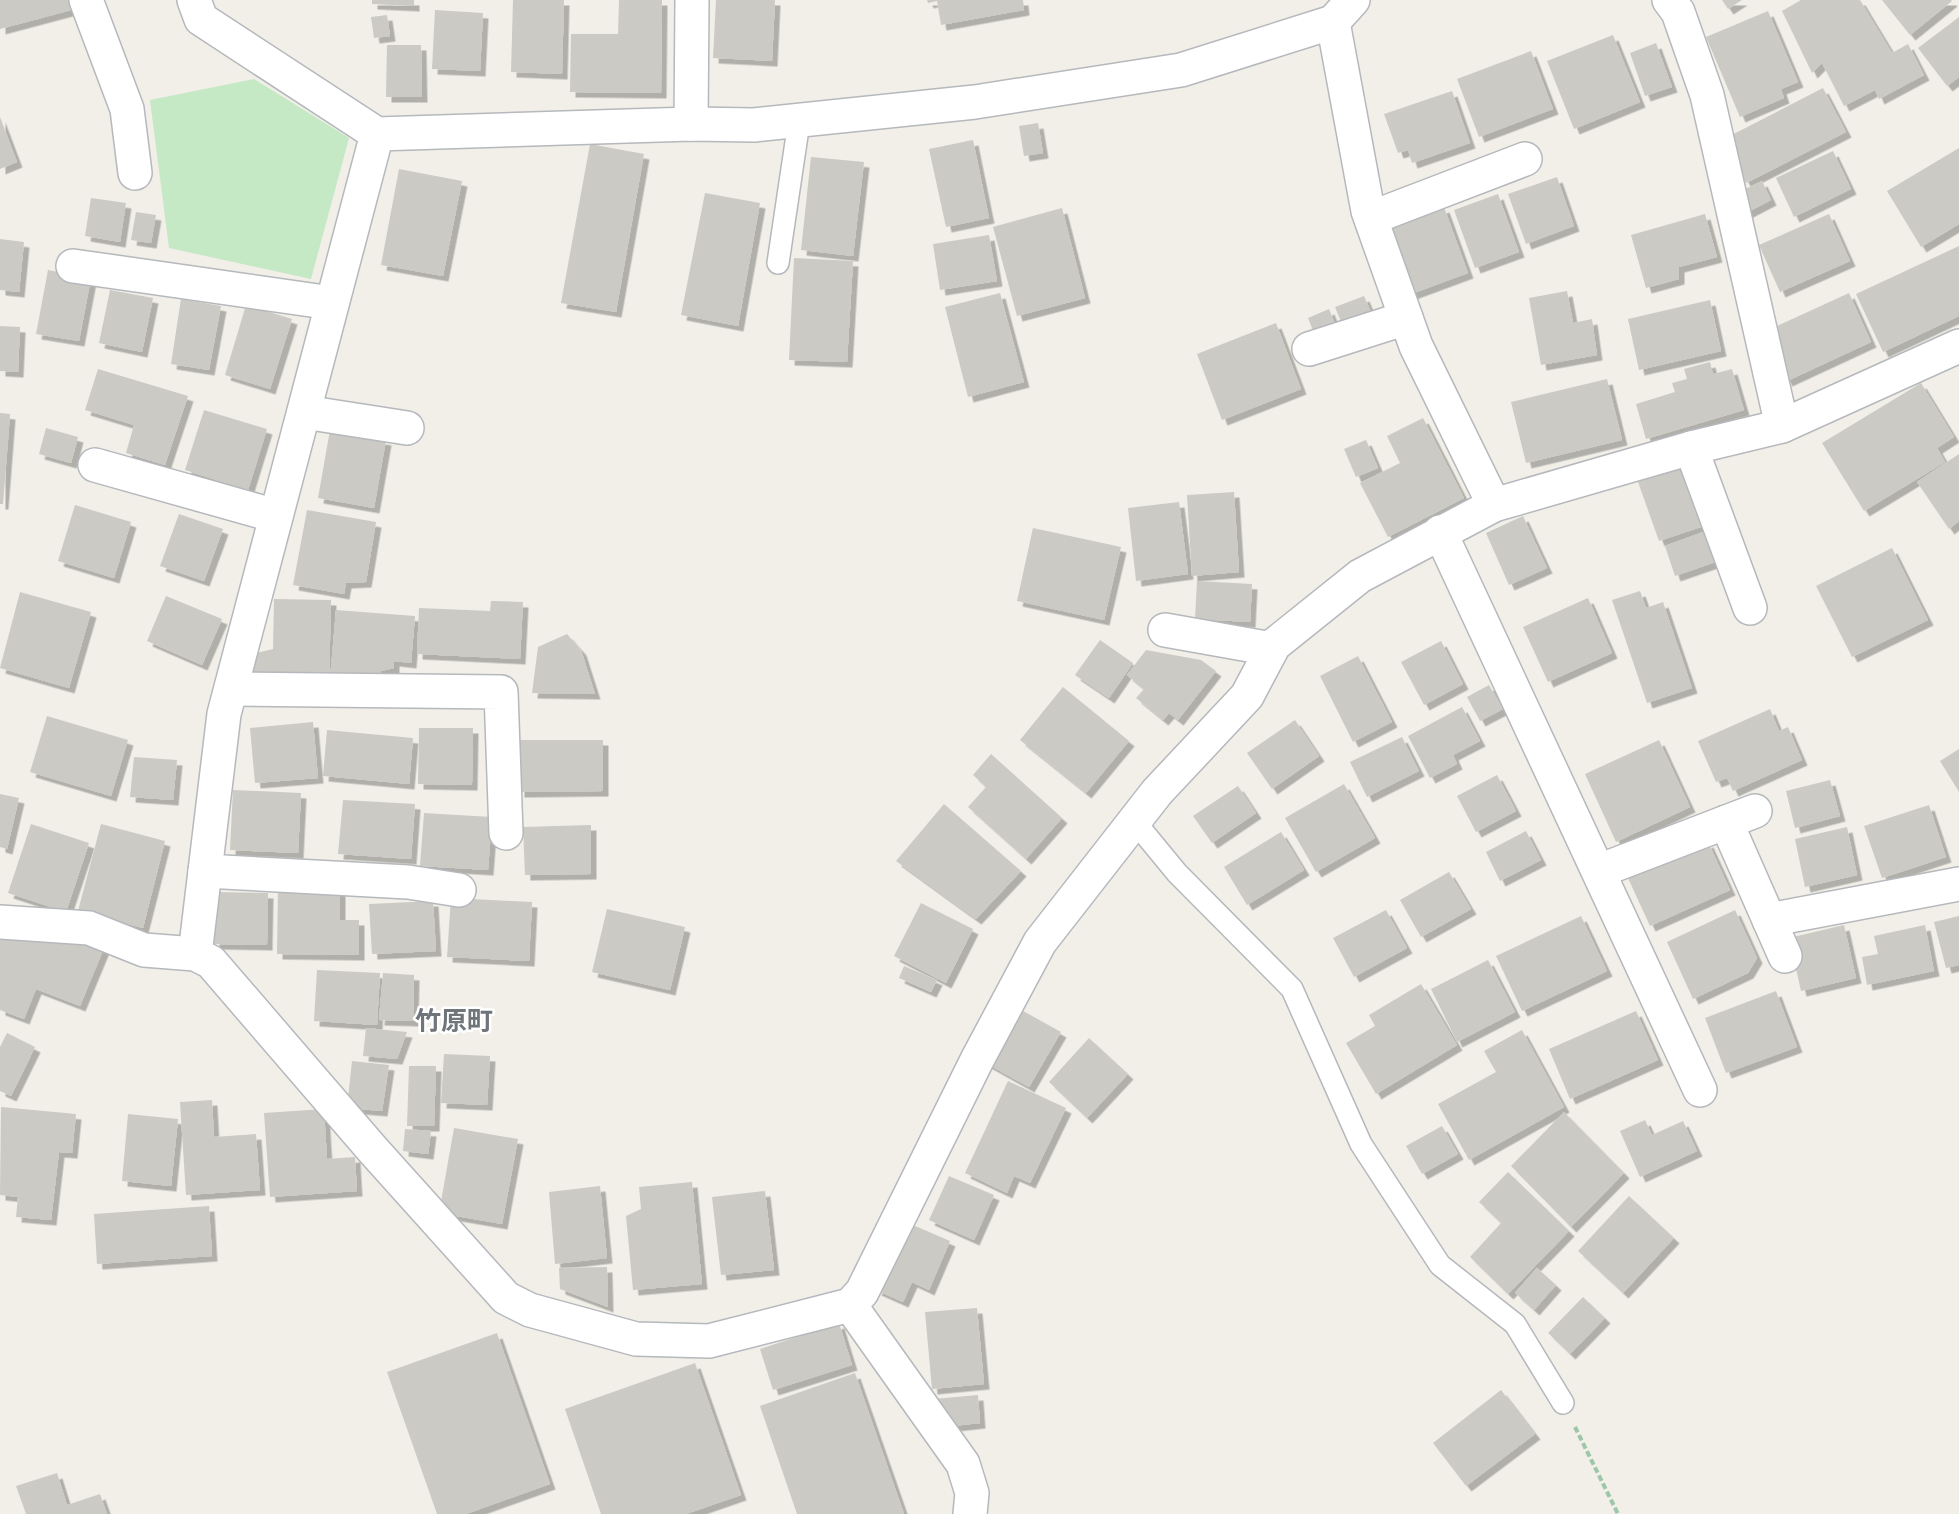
<svg xmlns="http://www.w3.org/2000/svg" width="1959" height="1514" font-family="'Space Grotesk','Noto Sans JP',sans-serif">
	<defs>
		<filter id="shadow"><feDropShadow dx="5.5" dy="5.5" stdDeviation="0" flood-color="#0004"/></filter>
	</defs>
	<rect width="100%" height="100%" fill="#f1efe8"/>
	<path fill="#c5e8c5" d="M254 79 349 138 311 279 169 248 150 100Z"/>
	<g fill="#cccac5" filter="url(#shadow)">
		<path d="M0 0H73L75 9 0 29Z"/>
		<path d="M372 0H414V6L372 4Z"/>
		<path d="M513 0H564L562 74 511 72Z"/>
		<path d="M619 0H662L661 93 570 92 571 34H618Z"/>
		<path d="M716 0H775L772 61 713 58Z"/>
		<path d="M927 0H1023L1024 10 941 25 937 1 928 3Z"/>
		<path d="M1722 0H1742L1728 9Z"/>
		<path d="M1801 0H1860L1892 53 1908 44 1924 75 1879 99 1875 90 1844 106 1822 63 1812 73 1782 11Z"/>
		<path d="M1882 0H1951L1952 1 1910 35Z"/>
		<path d="M435 10 483 13 480 71 432 69Z"/>
		<path d="M1768 11 1798 82 1781 89 1784 98 1740 117 1706 37Z"/>
		<path d="M387 15 390 36 374 38 371 17Z"/>
		<path d="M1959 17V77L1947 86 1918 48Z"/>
		<path d="M1613 35 1640 102 1574 129 1547 61Z"/>
		<path d="M1656 43 1672 87 1645 96 1630 53Z"/>
		<path d="M387 45H421L422 97H386Z"/>
		<path d="M1531 51 1553 109 1479 137 1457 79Z"/>
		<path d="M1823 88 1846 132 1746 183 1724 139Z"/>
		<path d="M1452 91 1470 143 1412 163 1408 150 1398 153 1384 114Z"/>
		<path d="M0 117 17 162 0 169Z"/>
		<path d="M1038 123 1043 153 1024 156 1019 126Z"/>
		<path d="M973 140 989 218 946 227 929 149Z"/>
		<path d="M590 144 644 154 616 312 561 303Z"/>
		<path d="M1959 148V224L1921 247 1887 191Z"/>
		<path d="M1833 151 1851 189 1794 217 1776 178Z"/>
		<path d="M811 157 864 162 853 256 801 250Z"/>
		<path d="M399 169 462 181 443 276 381 265Z"/>
		<path d="M1557 177 1574 226 1526 244 1508 194Z"/>
		<path d="M1762 181 1771 200 1746 213 1737 193Z"/>
		<path d="M705 193 760 203 738 326 681 315Z"/>
		<path d="M1498 194 1519 252 1475 268 1454 210Z"/>
		<path d="M91 198 126 203 120 242 85 236Z"/>
		<path d="M1444 207 1468 273 1403 297 1379 231Z"/>
		<path d="M1062 208 1085 298 1017 316 993 227Z"/>
		<path d="M136 212 156 215 151 243 131 240Z"/>
		<path d="M1705 214 1717 257 1679 267V279L1646 288 1631 235Z"/>
		<path d="M1829 214 1850 261 1780 292 1759 245Z"/>
		<path d="M989 235 997 281 940 290 933 244Z"/>
		<path d="M0 239 24 242 19 292 0 290Z"/>
		<path d="M1959 246V316L1883 352 1856 294Z"/>
		<path d="M794 258 853 261 847 362 789 360Z"/>
		<path d="M48 270 91 278 79 341 36 334Z"/>
		<path d="M110 290 153 298 142 352 99 343Z"/>
		<path d="M1567 291 1573 323 1592 319 1597 355 1541 365 1529 298Z"/>
		<path d="M1000 293 1024 382 968 397 945 307Z"/>
		<path d="M1849 293 1871 342 1787 381 1764 332Z"/>
		<path d="M1364 296 1373 317 1344 329 1335 307Z"/>
		<path d="M181 299 221 306 209 370 171 364Z"/>
		<path d="M1710 300 1721 351 1639 370 1628 319Z"/>
		<path d="M246 305 292 319 270 389 225 375Z"/>
		<path d="M1329 309 1337 329 1316 338 1308 318Z"/>
		<path d="M1276 323 1301 389 1222 420 1197 354Z"/>
		<path d="M0 326 20 327 18 372 0 371Z"/>
		<path d="M1710 362 1713 374 1732 369 1744 410 1646 439 1636 404 1675 392 1672 383 1687 379 1684 369Z"/>
		<path d="M98 369 188 396 165 465 126 453 134 425 85 410Z"/>
		<path d="M1607 379 1622 440 1526 463 1511 402Z"/>
		<path d="M1921 383 1954 437 1937 448 1945 462 1864 511 1822 443Z"/>
		<path d="M204 410 267 429 248 490 185 470Z"/>
		<path d="M0 413 10 414 3 504H0Z"/>
		<path d="M1423 418 1464 498 1388 537 1360 483 1400 463 1387 436Z"/>
		<path d="M46 428 78 437 71 463 39 454Z"/>
		<path d="M330 430 386 440 374 508 318 498Z"/>
		<path d="M1366 440 1378 468 1356 477 1344 449Z"/>
		<path d="M1959 454V521L1949 529 1917 482Z"/>
		<path d="M1689 464 1710 524 1659 541 1638 482Z"/>
		<path d="M1234 492 1239 572 1192 576 1187 495Z"/>
		<path d="M1179 502 1188 574 1136 581 1128 508Z"/>
		<path d="M75 505 131 522 114 578 58 561Z"/>
		<path d="M307 510 376 522 366 582 346 583 344 594 293 585Z"/>
		<path d="M179 514 223 529 204 581 160 566Z"/>
		<path d="M1523 516 1547 568 1509 585 1486 533Z"/>
		<path d="M1033 528 1121 547 1104 620 1017 601Z"/>
		<path d="M1714 528 1724 559 1675 576 1665 546Z"/>
		<path d="M1892 548 1928 620 1852 657 1816 586Z"/>
		<path d="M1197 581 1252 584 1250 622 1195 619Z"/>
		<path d="M1640 591 1646 608 1663 602 1692 688 1647 703 1612 600Z"/>
		<path d="M20 592 91 612 69 688 0 668Z"/>
		<path d="M166 596 222 619 202 665 147 641Z"/>
		<path d="M1588 598 1612 653 1548 682 1523 627Z"/>
		<path d="M274 599 331 600 329 684 247 682 248 655 273 649Z"/>
		<path d="M491 601 523 602 520 659 417 654 419 608 490 611Z"/>
		<path d="M336 610 415 616 411 663 394 661V668L381 671 380 683 330 679Z"/>
		<path d="M567 634 581 650 595 694 532 693 538 647Z"/>
		<path d="M1100 640 1133 663 1109 698 1075 675Z"/>
		<path d="M1441 641 1463 684 1424 705 1401 662Z"/>
		<path d="M1146 650 1201 660 1216 671 1178 720 1169 713 1163 720 1136 698 1144 689 1127 675Z"/>
		<path d="M1358 656 1392 722 1353 742 1320 676Z"/>
		<path d="M1489 685 1503 709 1480 721 1467 697Z"/>
		<path d="M1063 687 1129 741 1086 793 1020 740Z"/>
		<path d="M1462 707 1480 741 1453 755 1457 764 1430 778 1408 736Z"/>
		<path d="M1770 709 1779 731 1788 727 1802 760 1733 791 1727 778 1716 782 1698 741Z"/>
		<path d="M47 716 128 740 111 796 30 772Z"/>
		<path d="M1295 720 1319 756 1272 789 1247 753Z"/>
		<path d="M313 722 318 778 255 783 250 728Z"/>
		<path d="M419 728H473L472 785 418 784Z"/>
		<path d="M327 730 413 738 409 784 323 776Z"/>
		<path d="M1402 737 1419 771 1367 797 1350 762Z"/>
		<path d="M519 740H603V791L519 792Z"/>
		<path d="M1659 740 1690 807 1616 842 1585 774Z"/>
		<path d="M1959 749V792L1940 761Z"/>
		<path d="M991 754 1062 818 1026 859 968 807 986 787 973 775Z"/>
		<path d="M134 757 177 760 173 800 130 797Z"/>
		<path d="M1497 775 1516 811 1476 832 1457 796Z"/>
		<path d="M1830 780 1840 816 1795 828 1786 791Z"/>
		<path d="M1344 784 1375 838 1316 872 1285 818Z"/>
		<path d="M1238 786 1256 813 1212 843 1193 816Z"/>
		<path d="M233 790 301 793 298 853 230 850Z"/>
		<path d="M0 794 19 798 7 849 0 847Z"/>
		<path d="M343 800 415 804 411 859 338 854Z"/>
		<path d="M944 804 1021 871 976 919 896 861Z"/>
		<path d="M1929 805 1946 857 1882 878 1864 826Z"/>
		<path d="M424 813 492 817 488 870 420 866Z"/>
		<path d="M31 824 89 843 66 912 8 893Z"/>
		<path d="M101 824 165 841 143 928 78 911Z"/>
		<path d="M591 825V874L525 875 523 827Z"/>
		<path d="M1847 827 1857 875 1805 887 1795 839Z"/>
		<path d="M1526 831 1541 860 1500 881 1486 852Z"/>
		<path d="M1281 832 1304 870 1247 905 1224 867Z"/>
		<path d="M1708 842 1730 890 1650 926 1628 878Z"/>
		<path d="M1449 872 1471 909 1421 937 1400 900Z"/>
		<path d="M278 885 340 886V920H359V955L277 954Z"/>
		<path d="M214 892 268 893 267 945 214 944Z"/>
		<path d="M451 898 532 902 529 961 447 957Z"/>
		<path d="M433 901 436 951 372 954 369 904Z"/>
		<path d="M921 903 973 929 946 983 894 956Z"/>
		<path d="M607 909 685 927 670 990 592 972Z"/>
		<path d="M1386 910 1407 948 1354 977 1333 938Z"/>
		<path d="M1735 910 1757 958 1748 973 1693 999 1667 942Z"/>
		<path d="M1581 916 1607 971 1522 1011 1496 956Z"/>
		<path d="M1959 916V965L1946 968 1934 922Z"/>
		<path d="M1844 925 1856 978 1801 991 1789 938Z"/>
		<path d="M1925 925 1934 971 1867 985 1862 957 1878 954 1874 936Z"/>
		<path d="M0 933 47 937 62 943 66 933 104 948 80 1006 36 989 24 1019 0 1010Z"/>
		<path d="M1488 960 1515 1012 1457 1042 1431 989Z"/>
		<path d="M904 966 937 980 931 992 899 978Z"/>
		<path d="M317 970 380 973 377 1025 314 1021Z"/>
		<path d="M383 973 414 975 413 1021 379 1020Z"/>
		<path d="M1421 984 1457 1045 1376 1094 1346 1043 1375 1026 1369 1015Z"/>
		<path d="M1776 991 1797 1047 1726 1073 1705 1018Z"/>
		<path d="M1016 1007 1061 1032 1029 1087 984 1062Z"/>
		<path d="M1636 1011 1658 1060 1570 1099 1549 1049Z"/>
		<path d="M366 1028 407 1032 397 1059 363 1056Z"/>
		<path d="M1522 1030 1564 1107 1469 1160 1438 1104 1496 1072 1484 1051Z"/>
		<path d="M7 1033 35 1047 11 1096 0 1091V1047Z"/>
		<path d="M1089 1038 1128 1074 1087 1118 1049 1082Z"/>
		<path d="M444 1054 490 1056 487 1105 441 1103Z"/>
		<path d="M352 1061 389 1065 382 1111 347 1108Z"/>
		<path d="M409 1066H436L434 1126H407Z"/>
		<path d="M1008 1081 1066 1108 1030 1183 1014 1176 1007 1193 965 1173Z"/>
		<path d="M212 1100 214 1137 256 1134 260 1190 186 1195 180 1102Z"/>
		<path d="M1 1107 76 1114 72 1153 59 1152 51 1220 16 1217 18 1197 0 1195Z"/>
		<path d="M324 1109 327 1159 355 1157 357 1191 270 1197 264 1113Z"/>
		<path d="M1564 1112 1624 1173 1571 1227 1511 1166Z"/>
		<path d="M128 1114 178 1119 171 1186 122 1181Z"/>
		<path d="M1645 1120 1652 1135 1683 1121 1697 1151 1640 1177 1620 1131Z"/>
		<path d="M1442 1126 1458 1154 1422 1174 1406 1146Z"/>
		<path d="M454 1128 518 1139 502 1224 439 1213Z"/>
		<path d="M405 1129 431 1131 428 1154 403 1151Z"/>
		<path d="M1508 1172 1569 1231 1508 1294 1470 1257 1501 1223 1479 1202Z"/>
		<path d="M949 1176 994 1195 974 1240 929 1220Z"/>
		<path d="M692 1182 702 1284 633 1290 626 1216 641 1209 639 1187Z"/>
		<path d="M600 1186 607 1258 555 1264 549 1192Z"/>
		<path d="M765 1191 774 1270 721 1275 712 1197Z"/>
		<path d="M1629 1196 1674 1238 1623 1293 1578 1251Z"/>
		<path d="M209 1206 212 1256 97 1264 94 1214Z"/>
		<path d="M906 1222 950 1241 929 1290 912 1282 903 1302 876 1290Z"/>
		<path d="M607 1267 608 1307 560 1289 559 1268Z"/>
		<path d="M1537 1268 1556 1285 1534 1310 1515 1293Z"/>
		<path d="M1583 1297 1605 1318 1570 1354 1548 1333Z"/>
		<path d="M977 1308 984 1384 932 1389 925 1312Z"/>
		<path d="M839 1323 852 1365 773 1390 760 1349Z"/>
		<path d="M497 1333 550 1484 466 1514H437L387 1372Z"/>
		<path d="M695 1363 741 1495 686 1514H601L565 1409Z"/>
		<path d="M855 1373 904 1514H797L760 1406Z"/>
		<path d="M1501 1390 1535 1434 1466 1486 1433 1443Z"/>
		<path d="M978 1395 980 1423 953 1426 933 1399Z"/>
		<path d="M57 1473 67 1505 100 1494 107 1514H26L16 1486Z"/>
	</g>
	<g fill="none" stroke-linecap="round" stroke-linejoin="round">
		<g stroke="#b5b8bc" stroke-width="24">
			<g id="lane">
				<path d="M778 263 799 122"/>
				<path d="M1135 822 1177 873 1292 989 1361 1144 1440 1265 1515 1324 1563 1403"/>
			</g>
		</g>
		<g stroke="#b5b8bc" stroke-width="36">
			<g id="street">
				<path d="M86 0 127 109 135 173"/>
				<path d="M194 0 201 19 377 134 691 124 754 125 975 102 1181 70 1333 22 1368 211 1416 346 1494 505"/>
				<path d="M1669 0 1678 12 1707 95 1782 426"/>
				<path d="M1333 22 1353 0"/>
				<path d="M691 124 692 0"/>
				<path d="M1371 218 1525 159"/>
				<path d="M73 266 332 303"/>
				<path d="M1309 349 1406 318"/>
				<path d="M304 412 407 428"/>
				<path d="M1691 448 1750 608"/>
				<path d="M95 465 276 516"/>
				<path d="M1440 532 1700 1090"/>
				<path d="M1165 630 1266 648 1274 645"/>
				<path d="M231 689 501 692 506 833"/>
				<path d="M1726 822 1785 956"/>
				<path d="M205 871 408 882 459 890"/>
				<path d="M1599 871 1755 811"/>
				<path d="M1769 920 1959 884"/>
				<path d="M0 922 89 928 144 950 195 954 211 962 373 1150 506 1298 530 1310 636 1339 709 1341 850 1305 862 1292 977 1060 1040 942 1157 792 1247 696 1274 645 1360 576 1494 505 1691 448 1782 426 1959 346"/>
				<path d="M195 954 224 714 377 134"/>
				<path d="M850 1305 963 1464 972 1493 970 1514"/>
			</g>
		</g>
		<path stroke="#9cc7a9" stroke-width="4" stroke-dasharray="6 3" stroke-linecap="butt" d="M1575 1427 1618 1514"/>
		<use href="#lane" stroke="#fff" stroke-width="21"/>
		<use href="#street" stroke="#fff" stroke-width="33"/>
	</g>
	<g text-anchor="middle" dominant-baseline="central" stroke-width="5" stroke-linejoin="round" paint-order="stroke">
		<g font-size="26" font-weight="bold" fill="#70757a" stroke="#fff">
			<text x="454" y="1021">竹原町</text>
		</g>
	</g>
</svg>
